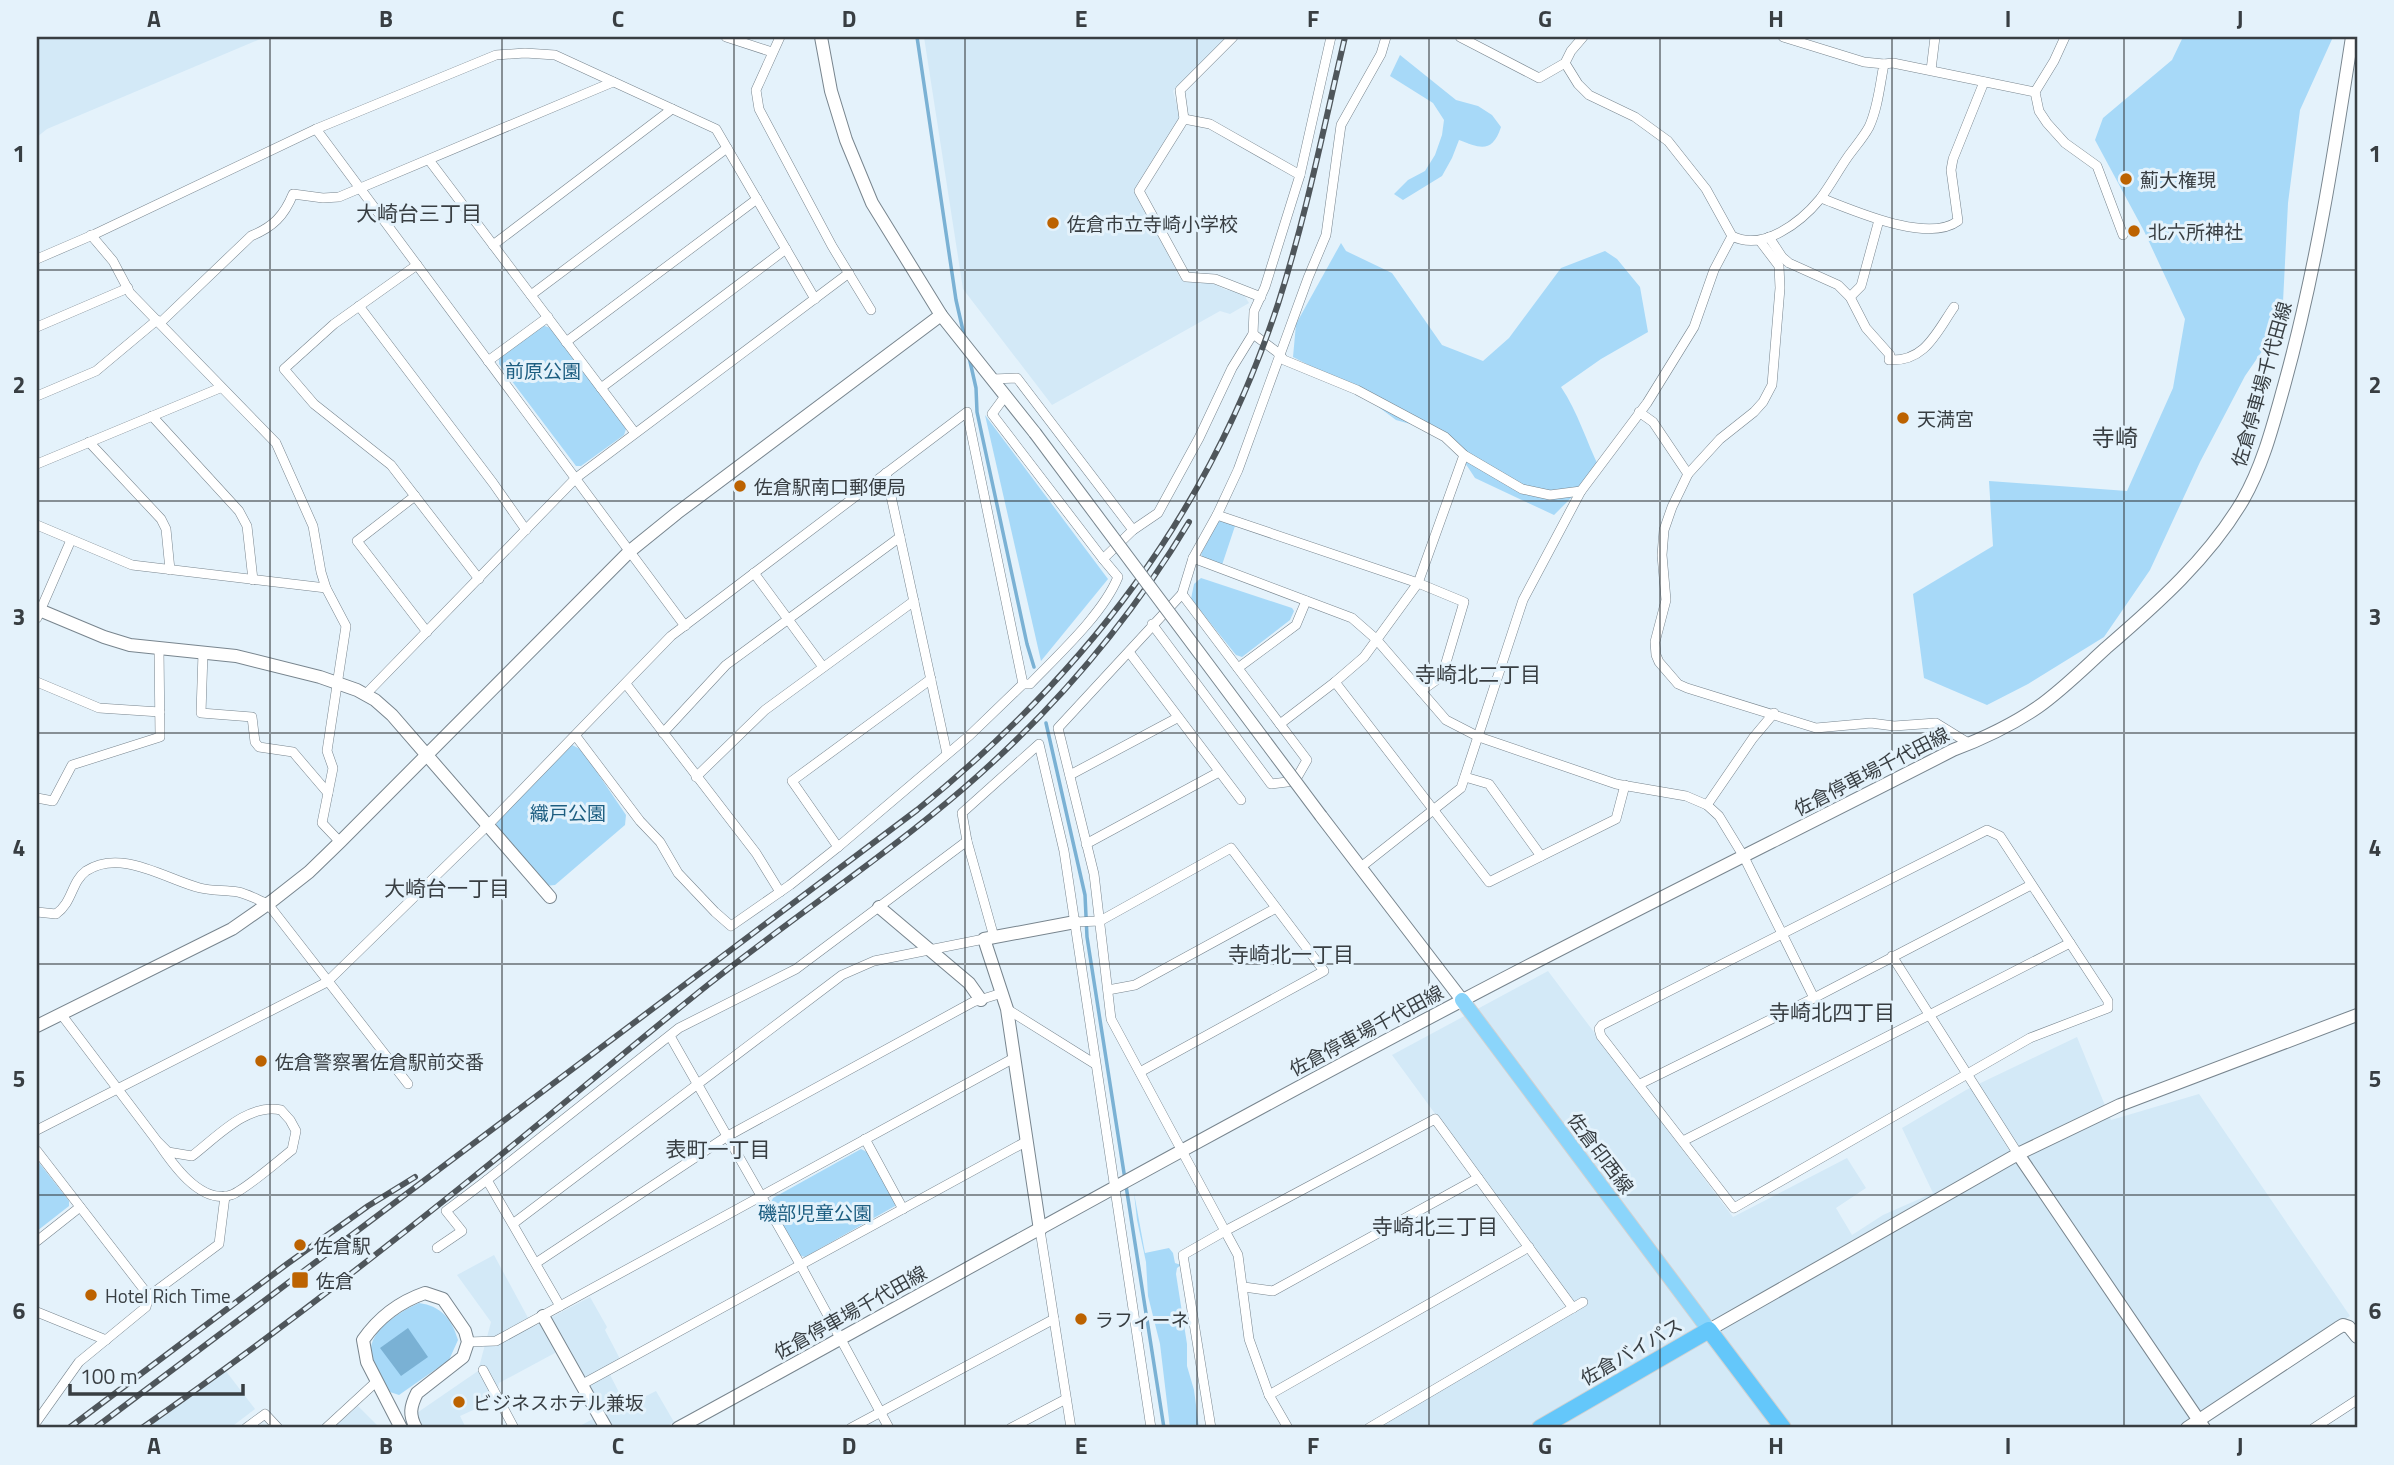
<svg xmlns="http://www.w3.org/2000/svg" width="2394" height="1465" font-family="'Titillium Web','Noto Sans JP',sans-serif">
	<rect width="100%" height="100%" fill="#e4f2fb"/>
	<g fill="#d3e9f7">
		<path d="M37 37H265L47 129 37 137Z"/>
		<path d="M924 37H1227L1173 91 1180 117 1142 177V182L1134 189 1180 278 1185 282 1201 283 1208 281 1226 290 1236 291 1244 295 1249 303 1230 314 1220 311 1052 405 963 289Z"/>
		<path d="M1548 971 1733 1217 1847 1158 1866 1188 1836 1208 1852 1235 1883 1215 1933 1193 1902 1128 1966 1090 2077 1037 2111 1120 2199 1094 2350 1316 2187 1425 2188 1428H1375L1579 1310 1392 1055Z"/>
		<path d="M494 1255 533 1327 590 1297 607 1327 605 1330 620 1359 606 1367 626 1406 656 1391 674 1422 664 1428H576L604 1413 566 1347 499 1383 495 1400 460 1416 466 1428H395L478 1371 491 1322 457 1275Z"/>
		<path d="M225 1370 255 1409 230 1428H145Z"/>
		<path d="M358 1406 380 1428H335L334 1427Z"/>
	</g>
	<g fill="#a7d9f8">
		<path d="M2183 37H2333L2300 110 2288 203 2282 322 2245 376 2200 462 2150 570 2104 637 2028 684 1987 705 1924 678 1913 594 1993 546 1989 481 2127 491 2173 388 2185 319 2144 231 2095 140 2103 118 2172 60Z"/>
		<path d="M1400 55 1456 100 1478 106 1492 115 1501 127C1492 154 1480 148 1459 140L1452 158 1442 176 1403 200 1394 194 1408 180 1425 171 1435 155 1442 135 1444 120 1433 103 1390 76Z"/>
		<path d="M1341 243 1346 251 1392 273 1442 345 1483 361 1509 338 1561 268 1605 251 1617 259 1640 287 1648 332 1601 359 1561 387C1578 412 1586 441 1600 469L1554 515 1475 478 1446 434 1396 420 1353 388 1293 357 1296 324Z"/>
		<path d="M542 325 553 329 626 429 624 435 581 466H576L499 364V359Z"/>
		<path d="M985 415 1108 579 1041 661Z"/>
		<path d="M1221 520 1235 526 1222 565 1203 558 1201 554 1218 522Z"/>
		<path d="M1201 578 1292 608 1294 611 1290 620 1242 657 1236 655 1191 599 1194 584Z"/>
		<path d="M572 745 582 750 626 815 625 825 555 885 545 886 496 828 497 821Z"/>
		<path d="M861 1149 869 1153 895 1199V1206L805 1257 799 1255 770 1205 773 1198Z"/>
		<path d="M37 1160 69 1201V1206L37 1231Z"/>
		<path d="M1134 1193 1145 1253 1169 1248 1173 1253 1175 1263 1181 1265 1177 1268 1176 1274 1187 1344V1366L1194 1390 1199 1428H1170L1160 1344 1148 1296 1146 1262 1137 1220Z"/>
		<path d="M419 1303C441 1306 452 1319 458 1340L449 1360 399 1395 390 1392C384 1380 373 1365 371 1352 369 1330 401 1311 419 1303Z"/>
	</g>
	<path fill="#7ab1d4" d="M408 1328 428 1357 401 1376 380 1348Z"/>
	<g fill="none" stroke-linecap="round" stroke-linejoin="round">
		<g stroke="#7ab1d4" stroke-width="3.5">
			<path d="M917 37 956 300 964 335"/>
			<path d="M969 357 976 388 977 412 1027 644 1034 667"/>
			<path d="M1046 723 1085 895 1087 937 1164 1428"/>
		</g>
		<g stroke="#78858e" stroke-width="10">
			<g id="minor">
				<path d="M726 37 772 52"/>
				<path d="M780 37 756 90 759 109 832 246 871 310"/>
				<path d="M1460 37 1539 78 1565 63 1571 51 1583 37"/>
				<path d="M1565 63 1578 84 1589 95 1635 117 1668 141 1706 189 1732 236C1763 252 1801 222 1820 199 1830 186 1838 171 1847 158 1854 148 1863 138 1869 127 1878 108 1880 84 1884 64L1864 62 1783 37"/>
				<path d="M1884 64 1893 63 2035 92 2039 111 2047 123 2065 143 2097 166 2123 235"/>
				<path d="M1931 70 1935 37"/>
				<path d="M2035 92 2054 61 2065 37"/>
				<path d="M1184 119 1180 90 1233 37"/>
				<path d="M316 129 685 626"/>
				<path d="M429 160 635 433"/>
				<path d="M1821 198C1853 210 1927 244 1958 221L1951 170 1953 159 1984 82"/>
				<path d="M91 235 113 261 130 293 276 443 313 526 321 572 326 588 346 626 327 751 333 768 322 823 340 842"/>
				<path d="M1769 237 1782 257 1789 263 1838 285 1850 297 1866 328 1890 355 1889 360C1925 362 1936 333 1954 307"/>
				<path d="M1760 241 1779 266 1780 288 1772 385 1763 402 1754 412 1720 439 1688 474 1672 507 1664 530 1662 555 1666 600 1655 642 1656 655 1659 662 1678 684 1687 688 1816 728 1871 723 1894 726 1936 723 1970 744"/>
				<path d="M493 245 672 109"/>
				<path d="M37 259 95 234 316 129 496 55 525 53 555 55 716 129 815 299"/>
				<path d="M417 265 334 324 284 369 314 404 391 465 479 579"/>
				<path d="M531 295 727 148"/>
				<path d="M1261 297 1215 279 1186 277 1139 191 1184 119 1210 124 1300 175"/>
				<path d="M1850 297 1861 286 1879 220"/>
				<path d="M359 306 493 483 526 530"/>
				<path d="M160 323 251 236C273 227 284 216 293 194L323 198 339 197 613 82"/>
				<path d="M37 327 128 288"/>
				<path d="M1253 334 1277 352 1284 360 1357 390 1445 437 1464 455 1522 489 1550 495 1581 491"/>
				<path d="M566 342 757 199"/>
				<path d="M488 361 548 317"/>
				<path d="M993 379 1017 378 1133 530"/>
				<path d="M601 388 786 249"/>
				<path d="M1006 395 992 414 1103 559"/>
				<path d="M37 396 96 371 157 320"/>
				<path d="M1639 412 1653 422 1688 474"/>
				<path d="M152 416 239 511 247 526 253 580"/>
				<path d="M89 442 161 519 166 529 170 570"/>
				<path d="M37 464 220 388"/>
				<path d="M886 473 947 754"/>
				<path d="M415 496 357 541 427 632"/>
				<path d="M1217 515 1418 583 1464 602 1442 676 1421 691"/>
				<path d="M37 525 132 565 326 588"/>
				<path d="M1193 558 1352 618 1376 639 1446 720 1479 737 1616 784 1686 796 1707 805 1719 816 1744 857 1814 998"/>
				<path d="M754 573 823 667"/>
				<path d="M37 618 71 540"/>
				<path d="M1152 624 1271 784 1295 781 1307 760 1182 594"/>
				<path d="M1129 652 1241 800"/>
				<path d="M203 653 201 713 252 717 255 742 259 747 293 752 328 793"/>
				<path d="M1238 668 1296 625 1306 601"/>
				<path d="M37 682 99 708 160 712"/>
				<path d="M1335 682 1364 657 1418 583 1464 455"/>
				<path d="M626 684 756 853 780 892"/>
				<path d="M1023 684H1030C1058 655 1103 614 1118 577L1103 559 1133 530 1158 513 1199 438 1232 368 1253 334 1254 311 1265 287 1300 175 1331 37"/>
				<path d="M365 695 576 478 849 273"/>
				<path d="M1280 724 1335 682 1489 882 1616 819 1625 785"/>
				<path d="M663 733 726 665 900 537"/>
				<path d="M1070 775 1177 718"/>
				<path d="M696 777 765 710 914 601"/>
				<path d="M1465 777 1489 784 1541 856"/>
				<path d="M37 798 53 801 72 765 160 737 159 648"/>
				<path d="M1707 805 1753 738 1774 713"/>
				<path d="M1987 830 2000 836 2108 1001V1008L2030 1038 1734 1208 1601 1036 1599 1029 1602 1025Z"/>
				<path d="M1086 844 1219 772"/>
				<path d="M838 847 792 781 931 679"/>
				<path d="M1361 867 1461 788 1523 600 1581 491 1647 403 1694 327 1714 270 1732 236"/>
				<path d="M37 912 56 914C73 902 71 882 86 871 121 848 165 879 200 888 212 891 225 890 238 892 248 894 258 900 268 904L408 1084"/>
				<path d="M1075 922 1100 921 1231 848 1324 971 1140 1072"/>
				<path d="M994 937 967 841 962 813 1039 744 1064 851 1151 1428"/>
				<path d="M1892 956 2018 1154"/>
				<path d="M1108 990 1135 985 1276 908"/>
				<path d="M1007 1009 1095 1064"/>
				<path d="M61 1014 157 1141 168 1152 192 1156C217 1137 247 1103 281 1110L290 1120 296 1131 292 1150C279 1160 244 1191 231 1195 200 1205 171 1162 157 1141"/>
				<path d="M670 1036 800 1264 889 1428"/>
				<path d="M1640 1084 1814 998 2031 885"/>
				<path d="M37 1130 327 982 488 825 671 636 967 412 1023 684 970 735 838 847 790 885 731 926 715 912 678 873 660 842 640 821 575 735"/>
				<path d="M865 1139 903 1209"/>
				<path d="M1683 1141 2070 943"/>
				<path d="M37 1151 149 1296"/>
				<path d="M514 1223 842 975 874 961 984 939"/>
				<path d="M1040 1230 1071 1428"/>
				<path d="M37 1241 80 1207"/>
				<path d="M437 1248 462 1231 446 1211 487 1180"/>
				<path d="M536 1263 726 1137 973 1002 1002 993"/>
				<path d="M1244 1287 1273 1291 1478 1178"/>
				<path d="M560 1306 487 1180 679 1028 796 969 967 841"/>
				<path d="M37 1312 106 1340"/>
				<path d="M468 1342 496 1341 1014 1058"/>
				<path d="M483 1370 514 1428"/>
				<path d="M581 1385 1027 1141"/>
				<path d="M1269 1395 1529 1247"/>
				<path d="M37 1421 79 1362 146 1307 149 1296 219 1244 225 1196"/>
				<path d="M246 1428 265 1414 278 1428"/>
				<path d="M326 1428 377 1381"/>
				<path d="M851 1428 1054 1319"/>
				<path d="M1011 1428 1066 1399"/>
				<path d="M1211 1428 1183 1255 1225 1231 1111 1019 1094 874 1058 728 1182 594 1193 558 1217 515 1238 470 1308 278 1326 235 1341 125 1381 54 1386 37"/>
				<path d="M1288 1428 1269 1395 1249 1339 1238 1255 1225 1231 1435 1119 1573 1308"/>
				<path d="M1369 1428 1583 1302"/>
				<path d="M2314 1428 2357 1400"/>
			</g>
		</g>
		<g stroke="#78858e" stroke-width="14">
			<g id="tertiary">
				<path d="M821 37 831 91 846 140 872 203 941 315 1035 433"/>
				<path d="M37 609 104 637 130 645 236 656 320 677 357 690 375 700 392 715 550 897"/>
				<path d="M1321 816 1462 1000"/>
				<path d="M879 907 969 983 981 1000"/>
				<path d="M37 1026 232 929 272 901 309 872 340 842 630 551 677 513 941 315"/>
				<path d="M2018 1154 2204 1428"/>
				<path d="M543 1316 606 1428"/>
				<path d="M1709 1330 2018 1154 2120 1105 2357 1015"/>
				<path d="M2187 1428 2338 1328 2343 1325 2349 1327 2357 1337"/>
			</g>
		</g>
		<g stroke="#78858e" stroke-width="14">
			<g id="secondary">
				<path d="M1040 1230 1007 1009 984 939 1075 922"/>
				<path d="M401 1428 367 1362 363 1340C379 1317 399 1302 425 1293L443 1299 465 1331 468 1342 463 1357 417 1393C410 1407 409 1415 416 1428"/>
				<path d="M678 1428C939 1285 1198 1139 1461 1001 1624 915 1789 834 1953 750 1982 739 2012 725 2038 707 2062 690 2084 668 2106 648 2157 604 2209 558 2243 500 2263 465 2273 425 2284 386 2316 271 2334 154 2352 37"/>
			</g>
		</g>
		<g stroke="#cfd1d2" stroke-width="16">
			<path id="primary" d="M1462 1000 1709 1330"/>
		</g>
		<g stroke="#cfd1d2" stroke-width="18">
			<path id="trunk" d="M1540 1428 1709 1330 1783 1428"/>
		</g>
		<use href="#minor" stroke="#fff" stroke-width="9"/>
		<use href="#tertiary" stroke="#fff" stroke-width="12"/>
		<use href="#secondary" stroke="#fff" stroke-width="12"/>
		<use href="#primary" stroke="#8bd5fb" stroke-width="14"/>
		<use href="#trunk" stroke="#64c7fa" stroke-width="16"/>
		<g stroke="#4f565b" stroke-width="6">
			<g id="rail">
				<path d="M69 1428 287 1264 368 1206 415 1177"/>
				<path d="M95 1428 917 810C1087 672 1209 513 1278 304 1306 217 1324 126 1345 37"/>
				<path d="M142 1428C255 1349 364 1265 471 1179 551 1115 629 1048 709 984 793 917 883 858 964 788 1053 711 1129 622 1189 522"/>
			</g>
		</g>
		<use href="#rail" stroke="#e4f2fb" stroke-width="3.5" stroke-dasharray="10" stroke-linecap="butt"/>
		<g stroke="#78858e" stroke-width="14" stroke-linecap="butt">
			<path id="tertiary-bridge" d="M1035 433 1321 816"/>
		</g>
		<use href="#tertiary-bridge" stroke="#fff" stroke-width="12"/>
	</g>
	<path fill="none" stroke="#383e42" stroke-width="2" stroke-opacity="0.55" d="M270 37V1428M502 37V1428M734 37V1428M965 37V1428M1197 37V1428M1429 37V1428M1660 37V1428M1892 37V1428M2124 37V1428M37 270H2357M37 501H2357M37 733H2357M37 964H2357M37 1195H2357"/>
	<g fill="#bc6200" stroke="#e4f2fb" stroke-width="2.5">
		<circle cx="2126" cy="179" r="7"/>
		<circle cx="1053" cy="223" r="7"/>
		<circle cx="2134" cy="231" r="7"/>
		<circle cx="1903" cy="418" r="7"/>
		<circle cx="740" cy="486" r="7"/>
		<circle cx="261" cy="1061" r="7"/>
		<circle cx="300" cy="1245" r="7"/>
		<rect x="291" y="1271" width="18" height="18" rx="3.5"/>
		<circle cx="91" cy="1295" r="7"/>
		<circle cx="1081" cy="1319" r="7"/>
		<circle cx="459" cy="1402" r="7"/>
	</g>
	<g text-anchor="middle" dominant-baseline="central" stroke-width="6" stroke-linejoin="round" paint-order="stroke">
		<g font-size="19" fill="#383e42" stroke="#e4f2fb" text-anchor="start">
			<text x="2140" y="179">薊大権現</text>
			<text x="1067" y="223">佐倉市立寺崎小学校</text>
			<text x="2148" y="231">北六所神社</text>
			<text x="1917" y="418">天満宮</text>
			<text x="754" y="486">佐倉駅南口郵便局</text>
			<text x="275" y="1061">佐倉警察署佐倉駅前交番</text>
			<text x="314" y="1245">佐倉駅</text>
			<text x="316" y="1280">佐倉</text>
			<text x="105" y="1295">Hotel Rich Time</text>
			<text x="1095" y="1319">ラフィーネ</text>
			<text x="473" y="1402">ビジネスホテル兼坂</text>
		</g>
		<g font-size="19" fill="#1d5e81" stroke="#e4f2fb">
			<text x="543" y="370">前原公園</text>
			<text x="568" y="812">織戸公園</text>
			<text x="815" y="1212">磯部児童公園</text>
		</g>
		<g font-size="19" fill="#383e42" stroke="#e4f2fb">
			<text transform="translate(2261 384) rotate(-74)">佐倉停車場千代田線</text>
			<text transform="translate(1871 771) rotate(-27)">佐倉停車場千代田線</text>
			<text transform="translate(1366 1030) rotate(-28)">佐倉停車場千代田線</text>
			<text transform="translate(1601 1153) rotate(53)">佐倉印西線</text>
			<text transform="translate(850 1312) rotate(-29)">佐倉停車場千代田線</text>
			<text transform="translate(1631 1351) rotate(-30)">佐倉バイパス</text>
		</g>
		<g font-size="21" fill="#383e42" stroke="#e4f2fb">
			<text x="419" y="213">大崎台三丁目</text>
			<text x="1478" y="674">寺崎北二丁目</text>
			<text x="447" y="888">大崎台一丁目</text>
			<text x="1291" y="954">寺崎北一丁目</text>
			<text x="1832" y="1012">寺崎北四丁目</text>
			<text x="718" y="1149">表町一丁目</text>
			<text x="1435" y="1226">寺崎北三丁目</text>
		</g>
		<g font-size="23" fill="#383e42" stroke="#e4f2fb">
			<text x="2115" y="437">寺崎</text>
		</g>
	</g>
	<rect width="2394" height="1465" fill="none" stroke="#e4f2fb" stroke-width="77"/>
	<path d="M70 1384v10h173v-10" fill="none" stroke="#383e42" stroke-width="3.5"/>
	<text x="80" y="1384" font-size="21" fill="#383e42" stroke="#e4f2fb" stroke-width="5" paint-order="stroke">100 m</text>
	<rect x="38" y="38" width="2318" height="1388" fill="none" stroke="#383e42" stroke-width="2.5"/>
	<g font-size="23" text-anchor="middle" font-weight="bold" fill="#383e42">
		<text x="154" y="27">A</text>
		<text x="386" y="27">B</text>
		<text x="618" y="27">C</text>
		<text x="849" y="27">D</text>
		<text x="1081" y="27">E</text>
		<text x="1313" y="27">F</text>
		<text x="1545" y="27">G</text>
		<text x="1776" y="27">H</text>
		<text x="2008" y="27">I</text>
		<text x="2240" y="27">J</text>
		<text x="19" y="162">1</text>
		<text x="2375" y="162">1</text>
		<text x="19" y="393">2</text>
		<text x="2375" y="393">2</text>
		<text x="19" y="625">3</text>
		<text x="2375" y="625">3</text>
		<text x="19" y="856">4</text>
		<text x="2375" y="856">4</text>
		<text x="19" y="1087">5</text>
		<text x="2375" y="1087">5</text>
		<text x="19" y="1319">6</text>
		<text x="2375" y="1319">6</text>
		<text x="154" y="1454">A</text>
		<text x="386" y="1454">B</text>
		<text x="618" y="1454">C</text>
		<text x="849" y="1454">D</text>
		<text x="1081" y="1454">E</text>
		<text x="1313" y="1454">F</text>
		<text x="1545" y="1454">G</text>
		<text x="1776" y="1454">H</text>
		<text x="2008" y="1454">I</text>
		<text x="2240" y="1454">J</text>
	</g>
</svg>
